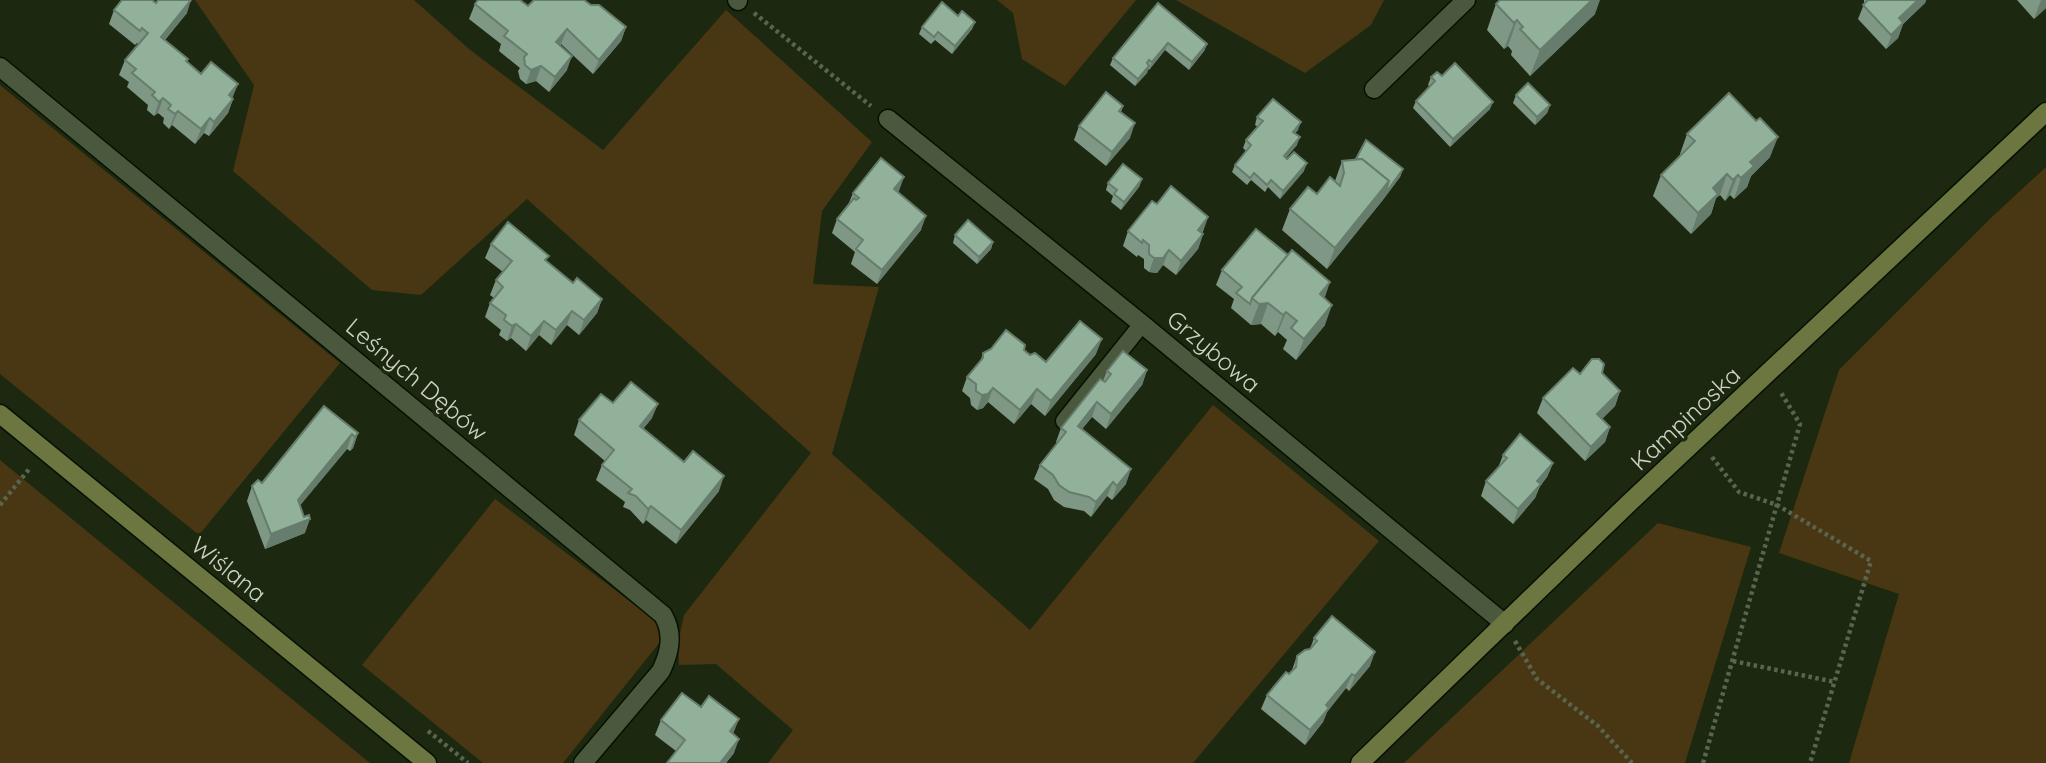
<svg xmlns="http://www.w3.org/2000/svg" width="2046" height="763" font-family="Quicksand,sans-serif">
	<rect width="100%" height="100%" fill="#1c2910"/>
	<g fill="#483712">
		<path d="M195 0H414L469 49 603 150 726 10 872 142 822 211 813 284 879 287 832 454 1030 630 1213 405 1379 541 1193 763H768L793 730 716 664 679 665 678 642 684 615 811 453 527 199 421 295 372 290 233 171 254 85Z"/>
		<path d="M997 0H1136L1065 86 1022 59 1013 13Z"/>
		<path d="M1176 0H1384L1371 25 1305 73Z"/>
		<path d="M0 85 340 363 199 535 0 374Z"/>
		<path d="M2046 167V763H1849L1899 594 1779 553 1839 370 1994 215Z"/>
		<path d="M0 460 370 763H0Z"/>
		<path d="M495 499 661 625 660 642 563 763H483L362 665Z"/>
		<path d="M1658 523 1751 547 1685 763H1404Z"/>
	</g>
	<g fill="none" stroke-linecap="round" stroke-linejoin="round">
		<g stroke="#061100" stroke-width="19">
			<path id="service" d="M1064 421 1142 324"/>
		</g>
		<g stroke="#061100" stroke-width="21">
			<g id="minor">
				<path d="M737 0 738 1"/>
				<path d="M0 67 663 615C674 634 670 652 661 671L583 763"/>
				<path d="M1374 89 1466 0"/>
				<path d="M888 119 1142 324 1505 624"/>
			</g>
		</g>
		<g stroke="#061100" stroke-width="21">
			<g id="secondary">
				<path d="M0 414 427 763"/>
				<path d="M1360 763 1628 504 2046 112"/>
			</g>
		</g>
		<g stroke="#59654f" stroke-width="4.5" stroke-dasharray="3.5 3.5" stroke-linecap="butt">
			<path d="M754 13 871 106"/>
			<path d="M1712 457 1739 492 1777 505 1871 561 1810 763"/>
			<path d="M0 505 30 468"/>
			<path d="M1515 641 1537 679 1598 726 1632 763"/>
			<path d="M1733 661 1835 682"/>
			<path d="M428 731 468 763"/>
			<path d="M1703 763 1800 424 1780 391"/>
		</g>
		<use href="#service" stroke="#4a593e" stroke-width="16"/>
		<use href="#minor" stroke="#4a593e" stroke-width="18"/>
		<use href="#secondary" stroke="#6c7641" stroke-width="18"/>
	</g>
	<g fill="#7e9885">
		<path d="M1864 0H1926L1925 3 1903 24 1898 38 1886 49 1858 19 1864 4Z"/>
		<path d="M2017 0H2046V8L2034 19Z"/>
		<path d="M156 3 187 13 165 40 188 59 187 62 233 99 228 113 209 136 204 133 195 144 172 125 169 129 163 123 164 118 158 113 154 116 147 110 148 105 127 87 129 82 119 75 125 60 138 44 137 43 135 45 109 24 114 10Z"/>
		<path d="M1158 3 1207 44 1204 51 1189 70 1165 50 1149 70 1148 69 1147 73 1135 86 1110 65 1113 58Z"/>
		<path d="M475 4 528 6 591 5 626 27 621 41 593 74 561 44 560 46 567 70 549 92 536 81 526 84 520 79 518 71 520 68 499 51 501 44 469 19Z"/>
		<path d="M1496 4 1595 14 1530 76 1511 55 1512 51 1508 46 1504 49 1487 30Z"/>
		<path d="M958 16 975 22 972 29 952 54 935 40 931 44 919 34 922 27Z"/>
		<path d="M1442 76 1490 109 1450 147 1413 108 1416 101 1430 87 1428 85 1431 77Z"/>
		<path d="M1516 95 1550 105 1547 113 1535 125 1513 103Z"/>
		<path d="M1123 106 1121 112 1130 138 1106 166 1074 140 1079 126Z"/>
		<path d="M1257 117 1298 130 1295 133 1297 145 1286 158 1304 171 1280 199 1268 187 1265 192 1251 180 1247 185 1232 172 1235 165 1246 151 1243 148 1246 140 1258 127 1255 125Z"/>
		<path d="M1687 134 1770 157 1751 176 1747 187 1734 199 1730 195 1725 201 1720 195 1716 198 1711 214 1691 234 1653 196 1661 175 1681 156 1680 154Z"/>
		<path d="M1342 161 1403 169 1400 177 1382 201 1327 269 1282 230 1290 209 1317 194 1335 181Z"/>
		<path d="M1142 179 1139 187 1121 210 1111 202 1113 196 1106 190 1108 183Z"/>
		<path d="M899 191 898 192 921 230 877 284 851 264 855 252 832 233 837 219 848 205 853 193Z"/>
		<path d="M1208 217 1202 234H1203L1198 249 1176 275 1163 265 1157 273 1149 272 1144 268V259L1138 255 1137 257 1123 246 1128 231Z"/>
		<path d="M955 235 993 242 991 249 977 264 953 243Z"/>
		<path d="M491 244 547 262 573 283 602 299 597 313 579 335 567 325 551 345 539 335 526 351 511 338 507 341 499 335 501 330 485 317 490 303 494 298 490 295 496 280 503 272 485 258Z"/>
		<path d="M1222 270 1324 298 1325 325 1296 360 1283 349 1287 340 1278 332 1275 336 1261 324 1251 325 1231 308 1234 299 1216 285Z"/>
		<path d="M1024 350 1030 355 1046 362 1096 354 1045 416 1031 404 1014 424 988 402 983 408 977 410 971 405 970 398 962 391 967 377 980 362 983 353Z"/>
		<path d="M1147 370 1142 385 1106 429 1092 417 1082 429 1126 484 1112 500 1107 496 1091 517 1084 511 1064 507 1054 500 1048 489 1034 479 1040 465 1057 443 1056 442 1061 428 1103 381 1107 371Z"/>
		<path d="M1602 373 1620 391 1615 406 1602 419 1610 427 1605 442 1585 461 1537 413 1543 398 1580 374Z"/>
		<path d="M613 403 652 418 643 429 719 491 676 544 646 520 643 524 630 510 623 507 625 502 596 480 602 465 605 461 574 435 579 420Z"/>
		<path d="M324 406 358 433 353 448 350 451 347 449 300 505 305 533 265 549 247 501 252 486 262 483Z"/>
		<path d="M1503 455 1553 463 1547 477 1540 486 1535 498 1513 524 1481 496 1486 481 1498 468Z"/>
		<path d="M1314 638 1370 666 1349 691 1346 688 1327 712 1323 722 1305 745 1261 709 1267 695 1292 670 1297 656 1310 649Z"/>
		<path d="M661 720 733 734 734 753 726 763H667L676 751 655 735Z"/>
	</g>
	<g fill="#667c6c">
		<path d="M191 0 187 13 155 51 161 37Z"/>
		<path d="M1592 0H1600L1595 14 1530 76 1540 50Z"/>
		<path d="M1918 0H1926L1925 3 1903 24 1898 38 1886 49 1899 18Z"/>
		<path d="M2041 0H2046V8L2034 19Z"/>
		<path d="M1517 20 1508 46 1504 49 1514 23Z"/>
		<path d="M975 22 972 29 952 54 955 46Z"/>
		<path d="M626 27 621 41 593 74 599 60Z"/>
		<path d="M567 29 561 44 551 57 556 42Z"/>
		<path d="M1168 43 1165 50 1149 70 1152 62Z"/>
		<path d="M1207 44 1204 51 1189 70 1192 62Z"/>
		<path d="M572 56 567 70 549 92 555 77Z"/>
		<path d="M541 66 536 81 526 84 531 70Z"/>
		<path d="M1149 66 1147 73 1135 86 1138 79Z"/>
		<path d="M238 84 232 99 229 95Z"/>
		<path d="M163 98 158 113 154 116 159 102Z"/>
		<path d="M233 99 228 113 209 136 214 122Z"/>
		<path d="M1493 102 1490 109 1450 147 1453 139Z"/>
		<path d="M1550 105 1547 113 1535 125 1537 117Z"/>
		<path d="M178 111 172 125 169 129 175 114Z"/>
		<path d="M210 118 204 133 195 144 201 129Z"/>
		<path d="M1301 122 1298 130 1290 139 1293 132Z"/>
		<path d="M1135 123 1130 138 1106 166 1112 152Z"/>
		<path d="M1300 137 1297 145 1281 163 1284 156Z"/>
		<path d="M1778 137 1770 157 1751 176 1747 187 1734 199 1741 178 1750 162Z"/>
		<path d="M1307 163 1304 171 1280 199 1283 191Z"/>
		<path d="M1403 169 1400 177 1382 201 1327 269 1335 248 1389 181Z"/>
		<path d="M1727 174 1720 195 1716 198 1711 214 1691 234 1698 213 1713 188Z"/>
		<path d="M1738 175 1730 195 1725 201 1733 180Z"/>
		<path d="M904 177 899 191 889 204 894 189Z"/>
		<path d="M1142 179 1139 187 1121 210 1124 202Z"/>
		<path d="M926 216 921 230 877 284 882 270Z"/>
		<path d="M1208 217 1203 231 1192 245 1198 230Z"/>
		<path d="M1203 234 1198 249 1176 275 1181 261Z"/>
		<path d="M993 242 991 249 977 264 979 257Z"/>
		<path d="M1169 250 1163 265 1157 273 1149 272 1154 258Z"/>
		<path d="M1330 282 1323 303 1320 294Z"/>
		<path d="M602 299 597 313 579 335 584 320Z"/>
		<path d="M1268 303 1261 324 1251 325 1259 304Z"/>
		<path d="M1332 305 1325 325 1296 360 1304 339Z"/>
		<path d="M572 311 567 325 551 345 556 330Z"/>
		<path d="M1286 312 1278 332 1275 336 1283 315Z"/>
		<path d="M544 321 539 335 526 351 531 336Z"/>
		<path d="M516 324 511 338 507 341 512 326Z"/>
		<path d="M1102 339 1096 354 1045 416 1051 401Z"/>
		<path d="M1147 370 1142 385 1106 429 1111 414Z"/>
		<path d="M993 388 988 402 983 408 977 410 982 395Z"/>
		<path d="M1037 389 1031 404 1014 424 1020 410Z"/>
		<path d="M1620 391 1615 406 1592 428 1597 414Z"/>
		<path d="M1097 402 1092 417 1073 440 1078 426Z"/>
		<path d="M658 404 652 418 634 440 640 426Z"/>
		<path d="M1610 427 1605 442 1585 461 1591 447Z"/>
		<path d="M358 433 353 448 350 451 355 437Z"/>
		<path d="M352 434 347 449 293 514 298 500Z"/>
		<path d="M1553 463 1547 477 1540 486 1535 498 1513 524 1518 509 1537 481Z"/>
		<path d="M1131 469 1126 484 1112 500 1117 486Z"/>
		<path d="M724 476 719 491 676 544 681 530Z"/>
		<path d="M1113 482 1107 496 1091 517 1096 502Z"/>
		<path d="M651 506 646 520 643 524 648 509Z"/>
		<path d="M310 519 305 533 265 549 271 534Z"/>
		<path d="M1375 652 1370 666 1349 691 1355 676Z"/>
		<path d="M1352 674 1346 688 1327 712 1323 722 1305 745 1310 730 1326 705Z"/>
		<path d="M739 719 733 734 730 731Z"/>
		<path d="M739 739 734 753 726 763H720Z"/>
	</g>
	<g fill="#92b19b" stroke="#667c6c" stroke-width="2">
		<path d="M122 0H152L156 3 158 0H191L161 37 188 59 186 61 201 74 211 62 238 84 229 95 233 99 214 122 210 118 201 129 178 111 175 114 168 109 171 105 163 98 159 102 152 95 155 92 132 73 136 69 125 60 148 33 142 28 140 31 114 10Z"/>
		<path d="M478 0H520L528 6 534 0H584L591 5H599L626 27 599 60 567 29 556 42 572 56 555 77 541 66 531 70 525 65 524 57 527 54 504 36 508 31 475 4Z"/>
		<path d="M1500 0H1592L1540 50 1520 29 1523 27 1517 20 1514 23 1496 4Z"/>
		<path d="M1868 0H1918L1899 18 1903 23 1891 35 1863 5Z"/>
		<path d="M942 2 958 16 962 11 975 22 955 46 938 32 934 37 922 27Z"/>
		<path d="M1158 3 1207 44 1192 62 1168 43 1152 62 1149 60 1147 63 1149 66 1138 79 1113 58Z"/>
		<path d="M1455 63 1493 102 1453 139 1416 101 1435 81 1431 77 1437 72 1442 76Z"/>
		<path d="M1528 83 1550 105 1537 117 1516 95Z"/>
		<path d="M1106 92 1123 106 1119 111 1135 123 1112 152 1079 126Z"/>
		<path d="M1729 93 1756 121 1760 118 1778 137 1750 162 1754 166 1741 178 1738 175 1733 180 1727 174 1713 188 1718 194 1698 213 1661 175 1695 141 1687 134Z"/>
		<path d="M1273 99 1301 122 1293 132 1300 137 1284 156 1287 159 1294 152 1307 163 1283 191 1271 180 1267 185 1254 173 1250 178 1235 165 1251 145 1246 140 1263 121 1257 117Z"/>
		<path d="M1366 140 1403 169 1385 194 1389 181 1362 159H1356Z"/>
		<path d="M881 158 904 177 894 189 926 216 882 270 856 249 863 240 837 219 854 198 856 200 859 198 853 193Z"/>
		<path d="M1362 159 1389 181 1335 248 1290 209 1308 187 1317 194 1330 177 1340 186 1344 173 1342 161Z"/>
		<path d="M1123 164 1142 179 1124 202 1114 194 1117 190 1108 183Z"/>
		<path d="M1171 186 1208 217 1198 230 1203 234 1181 261 1169 250 1163 258H1154L1149 254V245L1143 240 1142 243 1128 231 1152 201 1157 204Z"/>
		<path d="M968 220 993 242 979 257 955 235Z"/>
		<path d="M508 222 549 256 545 260 573 283 577 278 602 299 584 320 572 311 556 330 544 321 531 336 516 324 512 326 504 320 506 315 490 303 503 287 496 280 512 261 491 244Z"/>
		<path d="M1256 229 1288 255 1252 298 1250 304 1236 293 1242 287 1222 270Z"/>
		<path d="M1292 250 1330 282 1320 294 1332 305 1304 339 1291 328 1297 321 1286 312 1283 315 1268 303 1259 304 1252 298Z"/>
		<path d="M1080 321 1102 339 1051 401 1037 389 1020 410 993 388 988 394 982 395 976 391V384L967 377 983 358V353L991 349 1006 330 1025 345 1024 350 1030 355 1035 353 1046 362Z"/>
		<path d="M1123 351 1147 370 1111 414 1097 402 1078 426 1131 469 1117 486 1113 482 1096 502 1089 497 1069 492 1059 485 1053 475 1040 465 1066 432 1061 428 1100 379 1105 382 1111 374 1107 371Z"/>
		<path d="M1592 359H1599L1604 364 1602 373 1620 391 1597 414 1610 427 1591 447 1543 398 1573 368 1580 374Z"/>
		<path d="M631 382 658 404 640 426 684 462 693 451 724 476 681 530 651 506 648 509 636 496 628 493 632 489 602 465 614 450 579 420 601 394 613 403Z"/>
		<path d="M324 406 358 433 355 437 352 434 298 500 304 517 309 515 310 519 271 534 252 486 258 480 262 483Z"/>
		<path d="M1520 434 1553 463 1537 481 1541 484 1518 509 1486 481 1507 458 1503 455Z"/>
		<path d="M1332 616 1375 652 1355 676 1352 674 1326 705 1329 708 1310 730 1267 695 1286 672 1289 674 1296 667 1297 656 1305 650 1310 649 1317 641 1314 638Z"/>
		<path d="M682 693 701 707 709 696 739 719 730 731 739 739 720 763H667L685 740 661 720Z"/>
	</g>
	<g text-anchor="middle" dominant-baseline="central" stroke-width="7" stroke-linejoin="round" paint-order="stroke">
		<g font-size="24" fill="#ccd5c5" stroke="#1c2910">
			<text transform="translate(1214 351) rotate(40)">Grzybowa</text>
			<text transform="translate(417 379) rotate(40)">Leśnych Dębów</text>
			<text transform="translate(1685 418) rotate(-43)">Kampinoska</text>
			<text transform="translate(229 569) rotate(39)">Wiślana</text>
		</g>
	</g>
</svg>
